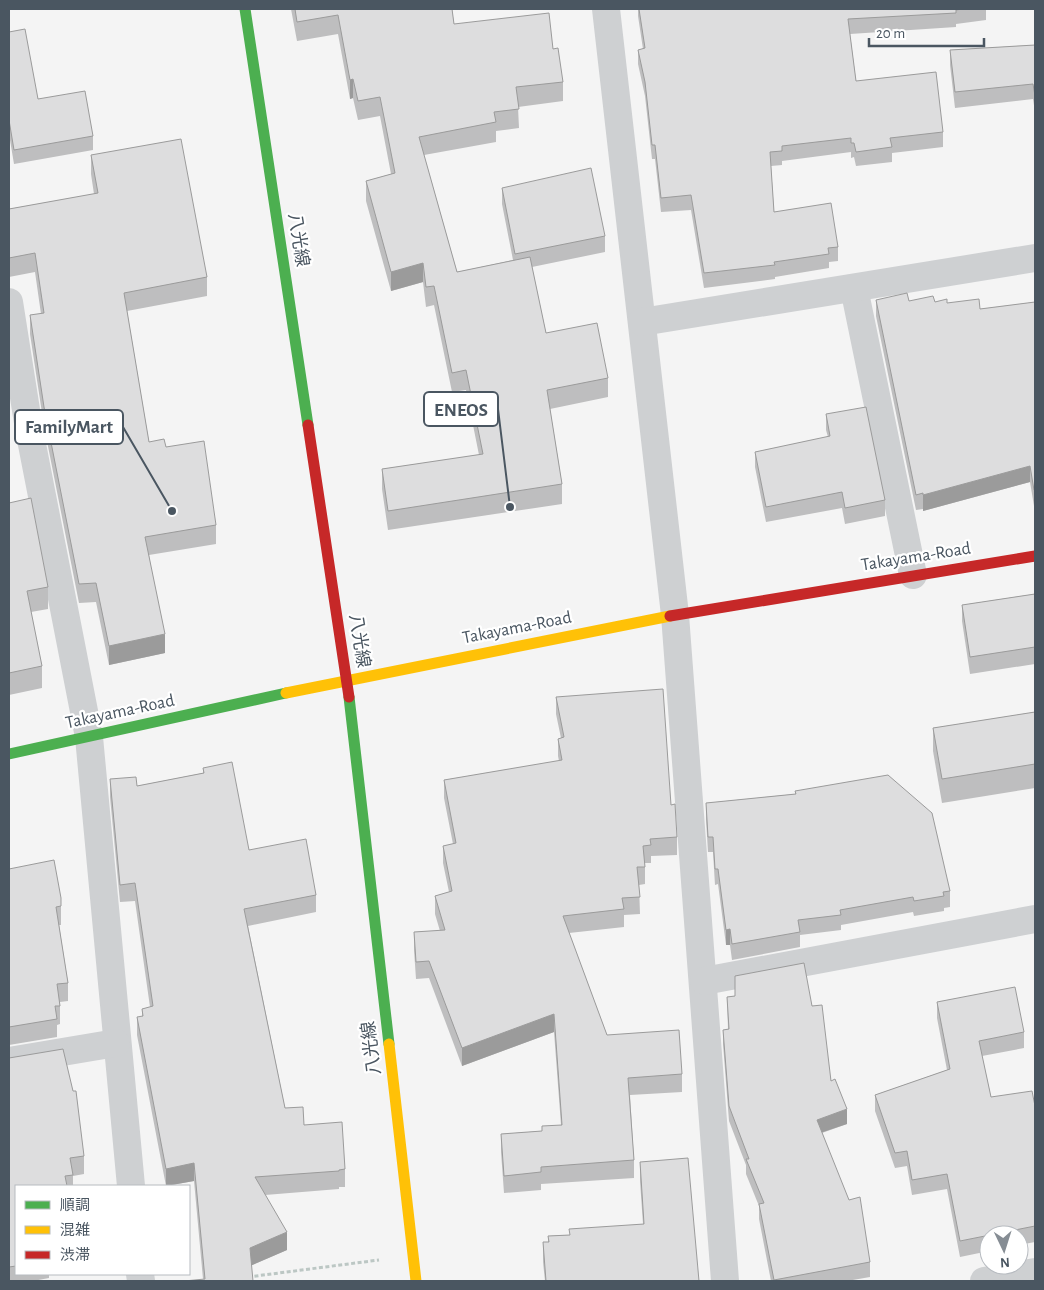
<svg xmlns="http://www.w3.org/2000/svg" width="1044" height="1290" font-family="'Alegreya Sans','Noto Sans JP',sans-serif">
	<rect width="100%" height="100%" fill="#f4f4f4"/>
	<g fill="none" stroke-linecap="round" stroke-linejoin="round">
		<path stroke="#bcc7c4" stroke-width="3" stroke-dasharray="4 2.5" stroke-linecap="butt" d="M248 1277 379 1260"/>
		<g stroke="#ced0d2" stroke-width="28">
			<path d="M606 9 675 615 725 1281"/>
			<path d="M854 288 913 575"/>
			<path d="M9 302 29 429 89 737 131 1186"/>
			<path d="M642 322 1035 258"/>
			<path d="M704 981 1035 919"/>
			<path d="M9 1061 116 1043"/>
			<path d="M140 1274 141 1281"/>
			<path d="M984 1281 1035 1272"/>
		</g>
		<g stroke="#4caf50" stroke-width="11">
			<path d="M245 9 308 425"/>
			<path d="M349 697 389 1044"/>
			<path d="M9 754 286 693"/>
		</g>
		<g stroke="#ffc107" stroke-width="11">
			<path d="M286 693 670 616"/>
			<path d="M389 1044 416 1281"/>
		</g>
		<g stroke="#c62828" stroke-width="11">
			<path d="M308 425 349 697"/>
			<path d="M670 616 1035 556"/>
		</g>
	</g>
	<g fill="#bebebf">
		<path d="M291 9H452L454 24 553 49 563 82V101L518 107 519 128 496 131V142L424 155 457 272 513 260 502 204V188L605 236V252L532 267 546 333 608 378V397L550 409 562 484V504L388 530 382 489V469L479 455 466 390 452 392 434 305 426 307 423 282 391 291 366 201V181L391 174 380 116 358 120 353 98 350 99 338 34 297 41Z"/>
		<path d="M638 9H986V20L956 24V27L850 34 856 81 943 132V147L892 153V162L856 166 854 157 851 158V152L782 161V165L771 166 774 212 838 247V261L829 262V268L775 277V279L704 288 691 210 661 212 655 159H652L645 96 638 64V50L643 49 638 16Z"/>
		<path d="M9 32 38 99 93 136V150L14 164 9 134Z"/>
		<path d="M1035 45V112L1033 99 955 108 950 65V50Z"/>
		<path d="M91 155 207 277V296L127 311 149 442 166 447 216 525V544L149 555 165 653 109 665 96 602 79 603 44 426 30 334V315L41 314 35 272 9 277V209L94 194 91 174Z"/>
		<path d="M876 300 947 303 980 309 1035 302V505L1034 506 1030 482 923 511V509L916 510 876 316Z"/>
		<path d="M826 414 885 500V516L845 524 842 508 766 522 755 467V452L828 437 826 430Z"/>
		<path d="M9 503 48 587V609L31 612 42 666V688L9 695Z"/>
		<path d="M1035 594V664L970 674 962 621V605Z"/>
		<path d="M556 697 671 805 677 837V855L651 856V863H645V884L639 885 640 914 624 915V927L569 933 607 1035 682 1074V1092L630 1095 634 1160V1178L541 1184V1190L504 1193 501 1152V1134L542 1131 561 1125 554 1032 462 1066 429 978 416 979 414 950V932L440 931 435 914V896L449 892 443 863V846L453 844 444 798V780L559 761 558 756V739L561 738 556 714Z"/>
		<path d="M1035 712V788L942 803 933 751V728Z"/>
		<path d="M203 768 249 850 316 895V912L248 926 285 1108 304 1125 345 1169V1187H339V1189L265 1195 287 1250 252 1265 203 1279 194 1181 166 1186 137 1035V1017H142V1009L150 1007 135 901 120 902 110 797V779L137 786 203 773Z"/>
		<path d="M795 791 950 891V907L944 908V911L914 916 913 912 841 925V930L800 935V947L732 960 730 945H726L718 884 715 885 713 852H708L706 819V803L795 794Z"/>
		<path d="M9 869 61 898V925H59L68 983V1001L60 1002V1024L57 1025V1037L9 1045Z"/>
		<path d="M735 976 812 1006 831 1081 847 1124 822 1133 870 1262V1277L847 1281H771L759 1219V1206L746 1174V1165L729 1121 723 1044V1030L728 1029 727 997 735 996Z"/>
		<path d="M937 1002 1024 1032V1048L982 1056 991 1097 1035 1106V1242L1019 1245V1235H989V1251L960 1257 947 1189 912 1195 907 1166 895 1168 875 1111V1095L947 1070 937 1018Z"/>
		<path d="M9 1058 84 1156V1174L73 1176V1186H16V1274H49V1278L33 1281H9Z"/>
		<path d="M640 1162 699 1281H545L543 1262V1242H548V1236L569 1235 643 1224 640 1181Z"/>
	</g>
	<g fill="#9b9b9b">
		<path d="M353 79V98L350 99V80Z"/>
		<path d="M423 263V282L391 291V272Z"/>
		<path d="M1030 466V482L923 511V495Z"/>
		<path d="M165 634V653L109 665V646Z"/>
		<path d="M730 929V945H726V930Z"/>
		<path d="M554 1014V1032L462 1066V1048Z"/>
		<path d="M847 1109V1124L817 1134V1120Z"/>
		<path d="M194 1163V1181L166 1186V1169Z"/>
		<path d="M287 1232V1250L250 1266V1248Z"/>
	</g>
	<g fill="#ddddde" stroke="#9b9b9b">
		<path d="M295 9H452L454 24 549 13 553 49 558 48 563 82 516 87 519 109 494 112 496 122 419 137 457 272 530 257 546 333 597 323 608 378 547 390 562 484 388 511 382 469 483 454 466 370 452 373 434 286 426 287 423 263 391 272 366 181 395 173 380 97 358 101 353 79 350 80 338 15 297 22Z"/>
		<path d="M639 9H962L956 10V13L848 19 856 81 936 72 943 132 890 138 892 147 856 152 854 143H851V138L782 146V151L770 152 774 212 831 203 838 247 828 248 829 254 774 262 775 265 704 273 691 195 661 198 655 145H652L645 82 638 50 645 48Z"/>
		<path d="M25 29 38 99 85 91 93 136 14 150 9 120V32Z"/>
		<path d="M1035 45V96L1033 84 955 92 950 50Z"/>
		<path d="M181 139 207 277 124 293 149 442 164 439 166 447 204 441 216 525 145 537 165 634 109 646 96 583 79 584 44 407 30 315 44 313 35 253 9 258V209L98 193 91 155Z"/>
		<path d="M591 168 605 236 515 254 502 188Z"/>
		<path d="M907 293 909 301 933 296 935 302 947 299V303L979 299 980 309 1035 302V490H1034L1030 466 923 495V493L916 495 876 300Z"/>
		<path d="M866 407 885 500 845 508 842 492 766 507 755 452 830 436 826 414Z"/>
		<path d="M31 498 48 587 27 591 42 666 9 673V503Z"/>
		<path d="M1035 594V647L970 657 962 605Z"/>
		<path d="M663 689 671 805 675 804 677 837 650 839 651 845 643 846 645 867H637L640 897 622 898 624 909 563 916 607 1035 679 1030 682 1074 628 1078 634 1160 541 1167V1172L504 1176 501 1134 542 1131V1126L562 1125 554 1014 462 1048 429 961 416 962 414 932 445 930 435 896 452 891 443 846 456 843 444 780 562 760 558 739 564 737 556 697Z"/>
		<path d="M1035 712V764L942 779 933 728Z"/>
		<path d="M232 762 249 850 306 839 316 895 244 909 285 1108 303 1107 304 1125 342 1122 345 1169 339 1170V1171L255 1177 287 1232 250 1248 253 1281H184L205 1279 194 1163 166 1169 137 1017 143 1016 142 1009 153 1006 135 883 120 885 110 779 136 777 137 786 204 773 203 768Z"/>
		<path d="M888 775 932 813 950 891 943 892 944 896 914 901 913 897 840 910 841 915 798 920 800 932 732 944 730 929 726 930 718 869H715L713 837H708L706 803 796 794 795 791Z"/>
		<path d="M54 860 61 898V906L56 907 68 983 57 984 60 1006H55L57 1019 9 1027V869Z"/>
		<path d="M804 963 812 1006 822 1005 831 1081 835 1079 847 1109 817 1120 849 1200 860 1197 870 1262 774 1280 759 1204 764 1203 746 1159H749L729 1106 723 1030 729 1029 727 997 735 996V976Z"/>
		<path d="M1015 987 1024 1032 979 1041 991 1097 1032 1091 1035 1106V1226L960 1241 947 1174 912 1180 907 1151 895 1153 875 1095 950 1069 937 1002Z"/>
		<path d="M63 1049 73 1091H76L84 1156 70 1158 73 1175 65 1176 67 1186H16V1266L9 1267V1058Z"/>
		<path d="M688 1158 699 1281H546L543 1242H549L548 1236 570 1235 569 1229 644 1224 640 1162Z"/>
	</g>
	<g text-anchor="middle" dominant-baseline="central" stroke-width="4.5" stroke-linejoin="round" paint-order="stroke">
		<g font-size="18" fill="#4a5661" stroke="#fff">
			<text transform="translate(298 240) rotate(81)">八光線</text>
			<text transform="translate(916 557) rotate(-9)">Takayama-Road</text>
			<text transform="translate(517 628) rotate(-11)">Takayama-Road</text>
			<text transform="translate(359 641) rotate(81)">八光線</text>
			<text transform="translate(120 712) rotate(-12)">Takayama-Road</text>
			<text transform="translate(372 1048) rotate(-97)">八光線</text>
		</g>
	</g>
	<path fill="none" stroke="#4a5661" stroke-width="2" d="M510 507L498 409M172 511L123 427"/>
	<g fill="#4a5661" stroke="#fff" stroke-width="2">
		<circle cx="510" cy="507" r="5"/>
		<circle cx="172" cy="511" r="5"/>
	</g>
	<g fill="#fff" stroke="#4a5661" stroke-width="2">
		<rect x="424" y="392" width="74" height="34" rx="5"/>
		<rect x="15" y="410" width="108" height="34" rx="5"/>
	</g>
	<g font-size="19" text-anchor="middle" font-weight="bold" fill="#4a5661">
		<text x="461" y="416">ENEOS</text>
		<text x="69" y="433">FamilyMart</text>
	</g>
	<rect width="1044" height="1290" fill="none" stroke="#4a5661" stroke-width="20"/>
	<rect x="15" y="1185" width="175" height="90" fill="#ffffff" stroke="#b7bbc0"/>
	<rect x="25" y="1201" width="25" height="8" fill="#4caf50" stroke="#b7bbc0"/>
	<text x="60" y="1210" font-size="15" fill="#4a5661">順調</text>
	<rect x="25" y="1226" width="25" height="8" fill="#ffc107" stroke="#b7bbc0"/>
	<text x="60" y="1235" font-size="15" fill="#4a5661">混雑</text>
	<rect x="25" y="1251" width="25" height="8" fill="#c62828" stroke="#b7bbc0"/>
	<text x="60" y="1260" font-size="15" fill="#4a5661">渋滞</text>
	<g transform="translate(1004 1250) rotate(176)"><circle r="24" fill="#ffffff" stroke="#b7bbc0"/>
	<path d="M0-4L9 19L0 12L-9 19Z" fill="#868d94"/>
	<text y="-8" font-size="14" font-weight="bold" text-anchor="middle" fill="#4a5661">N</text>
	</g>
	<path d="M869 38v8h115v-8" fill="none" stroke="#4a5661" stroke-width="2.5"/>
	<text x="876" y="38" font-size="15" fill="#4a5661" stroke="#ffffff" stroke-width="4" paint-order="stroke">20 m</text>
</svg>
